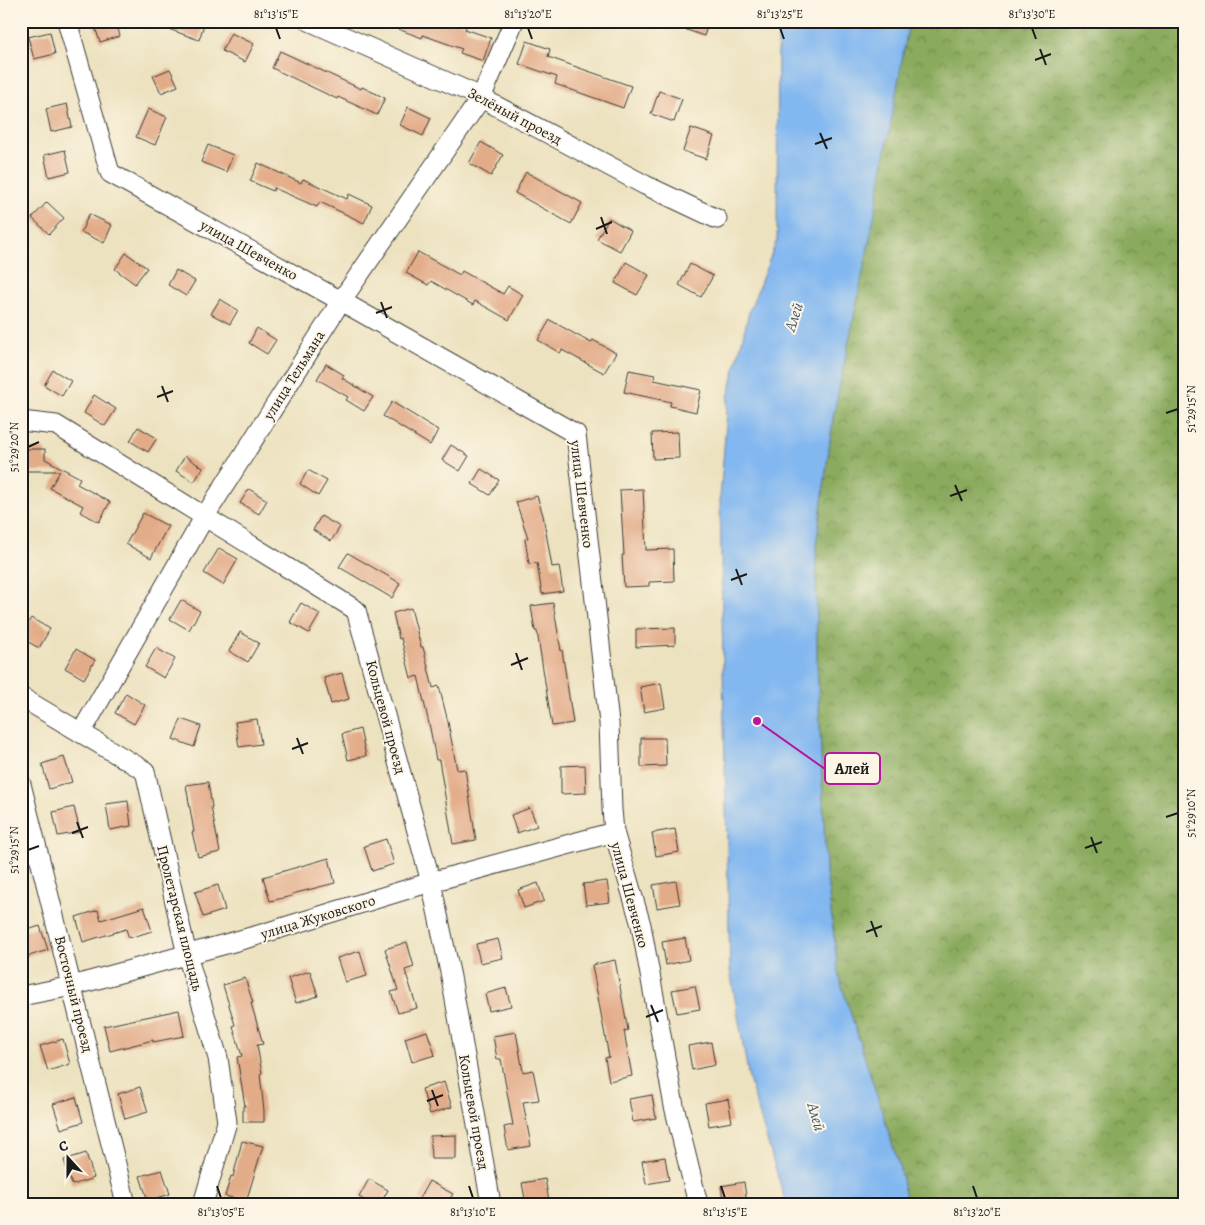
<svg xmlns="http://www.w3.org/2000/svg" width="1205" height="1225" font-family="Alegreya,serif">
	<defs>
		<pattern id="forest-crowns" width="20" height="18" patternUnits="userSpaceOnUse" patternTransform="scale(1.25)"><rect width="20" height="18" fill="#8aaa5d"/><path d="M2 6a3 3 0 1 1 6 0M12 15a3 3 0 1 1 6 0" fill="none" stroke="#708a4c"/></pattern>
	</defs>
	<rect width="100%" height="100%" fill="#fcf5e5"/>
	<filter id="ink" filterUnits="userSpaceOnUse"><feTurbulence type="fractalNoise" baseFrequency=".02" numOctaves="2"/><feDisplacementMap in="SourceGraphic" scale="10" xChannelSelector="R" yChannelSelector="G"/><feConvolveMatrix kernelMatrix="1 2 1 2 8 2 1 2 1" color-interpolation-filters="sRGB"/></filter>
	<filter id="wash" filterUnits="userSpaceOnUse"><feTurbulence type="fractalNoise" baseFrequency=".0096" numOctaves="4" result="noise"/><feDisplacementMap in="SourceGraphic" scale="20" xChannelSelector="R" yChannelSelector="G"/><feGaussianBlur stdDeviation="1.12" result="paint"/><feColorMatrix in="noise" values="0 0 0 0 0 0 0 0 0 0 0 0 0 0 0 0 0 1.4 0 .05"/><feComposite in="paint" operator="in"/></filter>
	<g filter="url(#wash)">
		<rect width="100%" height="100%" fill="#ede2c0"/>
		<path fill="url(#forest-crowns)" stroke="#53633c" d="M909 21H1184V1204H907L899 1165 839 977 826 872 817 662 816 546 833 418Z"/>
		<path fill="#82b7f0" stroke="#4f6a86" d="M778 21H909L871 233 833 418 816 546 817 662 826 872 839 977 899 1165 907 1204H786L749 1079 730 970 724 724 720 498 728 398 749 312 777 240Z"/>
		<g id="blocks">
			<g fill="#e3ac89">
				<path d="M93 21H116L120 36 100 42Z"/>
				<path d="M153 21H205L199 40 152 23Z"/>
				<path d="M382 21H456L467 25 465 29 491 38 483 61 460 53 462 49 423 35 422 38 382 23Z"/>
				<path d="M667 21H709L704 36 667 23Z"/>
				<path d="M50 32 55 54 34 59 28 37Z"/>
				<path d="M231 33 254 44 245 62 222 51Z"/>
				<path d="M527 41 550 49 548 57 631 86 623 108 555 84 557 77 519 64Z"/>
				<path d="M280 51 361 89 362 87 385 98 377 115 338 97 337 99 272 68Z"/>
				<path d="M170 69 178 86 161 93 153 76Z"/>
				<path d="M659 91 682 99 674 122 651 114Z"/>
				<path d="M67 104 72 127 51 132 46 109Z"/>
				<path d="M408 107 431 118 423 136 400 125Z"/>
				<path d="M148 109 167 117 155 145 136 137Z"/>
				<path d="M691 128 714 136 706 159 683 151Z"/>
				<path d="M481 142 503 155 491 176 469 163Z"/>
				<path d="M208 145 233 155 226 172 201 162Z"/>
				<path d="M65 150 70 172 49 177 44 155Z"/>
				<path d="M258 163 301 183 303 179 347 199 349 194 372 205 364 223 320 202 317 207 274 188 273 191 250 181Z"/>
				<path d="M526 172 582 203 571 224 515 193Z"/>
				<path d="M47 202 64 218 49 234 32 218Z"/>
				<path d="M89 214 112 225 104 243 81 232Z"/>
				<path d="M609 218 631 231 620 251 597 239Z"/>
				<path d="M418 252 460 275 462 271 503 294 508 286 523 295 509 320 475 301 473 305 431 281 428 285 406 273Z"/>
				<path d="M126 253 147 268 135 284 115 269Z"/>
				<path d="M626 262 649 275 637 295 615 283Z"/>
				<path d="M690 264 713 276 701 297 679 285Z"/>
				<path d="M176 270 195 281 186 296 168 285Z"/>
				<path d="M220 299 238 310 230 324 211 314Z"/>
				<path d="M550 320 591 343 593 340 616 353 604 373 562 350 560 353 538 340Z"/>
				<path d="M257 328 276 340 267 354 249 343Z"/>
				<path d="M326 364 344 375 342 378 373 397 364 411 346 400 348 397 317 379Z"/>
				<path d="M53 370 71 381 62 396 44 385Z"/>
				<path d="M629 370 655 375 654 380 701 390 696 412 670 406 671 402 624 392Z"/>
				<path d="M94 395 116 409 105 426 84 413Z"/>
				<path d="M392 402 438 430 430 445 383 416Z"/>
				<path d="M138 427 157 438 148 452 130 441Z"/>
				<path d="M678 432 679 458 653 459 652 433Z"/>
				<path d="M451 445 469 456 460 471 442 460Z"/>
				<path d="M23 449H45V459L80 478 77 484 110 502 99 522 80 512 83 506 50 488 60 471H23Z"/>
				<path d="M185 456 203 468 194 482 176 471Z"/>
				<path d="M481 469 499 480 490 495 472 484Z"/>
				<path d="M308 470 327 481 318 496 300 484Z"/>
				<path d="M249 489 267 500 259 514 240 503Z"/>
				<path d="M643 489 646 550 673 549 674 581 649 582V586L624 587 622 555H624L620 490Z"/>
				<path d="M537 496 543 515 552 567 559 566 563 591 542 594 537 563 529 564 525 539 528 538 516 502Z"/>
				<path d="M143 513 168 526 151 558 126 544Z"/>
				<path d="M321 516 340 527 331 541 313 530Z"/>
				<path d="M219 548 238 559 223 585 204 573Z"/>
				<path d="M348 553 400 583 392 598 339 567Z"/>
				<path d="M181 600 200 611 189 630 170 619Z"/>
				<path d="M301 603 320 614 309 633 290 622Z"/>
				<path d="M553 603 561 651 562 650 573 723 552 726 537 631H535L531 606Z"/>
				<path d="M411 608 421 647H423L433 688 439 686 448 722 457 770 465 769 476 840 453 844 439 760H436L430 728 418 676 411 678 401 638 399 639 393 613Z"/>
				<path d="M31 618 50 629 39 648 21 638V635Z"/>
				<path d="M675 628V645L636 647V629Z"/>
				<path d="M240 632 259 643 248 662 229 651Z"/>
				<path d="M156 648 175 659 164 678 145 667Z"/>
				<path d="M76 649 95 660 84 679 65 668Z"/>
				<path d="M342 673 349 699 331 704 324 678Z"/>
				<path d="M661 683 665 708 644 712 640 687Z"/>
				<path d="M126 693 145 705 134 724 115 713Z"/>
				<path d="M181 719 201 726 194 747 173 739Z"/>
				<path d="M257 719 261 744 239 747 235 722Z"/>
				<path d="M360 729 366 756 348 760 342 734Z"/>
				<path d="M641 738H665L666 766 641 767Z"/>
				<path d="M64 757 72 782 49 789 42 764Z"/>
				<path d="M585 765 586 793 561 794V766Z"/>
				<path d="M208 782 212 807H211L220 852 198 857 192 832H194L186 785Z"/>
				<path d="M128 801 131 826 110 830 106 804Z"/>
				<path d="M74 807 80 832 58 836 53 812Z"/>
				<path d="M530 808 537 826 517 833 511 815Z"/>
				<path d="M675 829 679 852 656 856 652 833Z"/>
				<path d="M386 839 394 864 372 871 364 846Z"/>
				<path d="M329 858 335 883 292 894V896L270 901 263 877Z"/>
				<path d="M607 881 610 902 586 905 583 884Z"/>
				<path d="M676 881 680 904 657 908 653 885Z"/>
				<path d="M538 883 544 901 524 908 518 890Z"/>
				<path d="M218 885 225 910 203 917 195 892Z"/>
				<path d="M144 907 152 931 129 938 126 929 83 942 76 917 98 910 101 920Z"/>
				<path d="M40 926 48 950 26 957 21 943V932Z"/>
				<path d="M685 938 689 960 666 965 662 942Z"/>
				<path d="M498 939 503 958 480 963 476 944Z"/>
				<path d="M407 942 414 967 405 970 417 1008 398 1013 391 992 398 990 385 949Z"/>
				<path d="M360 951 367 976 345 982 337 958Z"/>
				<path d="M615 960 628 1030 624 1031 632 1076 609 1081 605 1058 609 1057 592 965Z"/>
				<path d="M310 971 318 996 296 1003 288 978Z"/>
				<path d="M245 978 253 1003H251L263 1044 257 1045 262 1073 260 1074 264 1111V1122H243V1106H245L237 1057 242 1056 233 1026 235 1025 223 985Z"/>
				<path d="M695 986 700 1009 677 1013 672 990Z"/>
				<path d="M506 988 511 1006 489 1011 485 994Z"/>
				<path d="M179 1010 184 1036 153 1042V1040L110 1051 104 1026Z"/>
				<path d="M427 1031 435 1055 412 1062 405 1038Z"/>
				<path d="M516 1032 523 1072 533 1070 539 1100 523 1102 531 1146 508 1150 504 1127 513 1125 501 1059H497L493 1036Z"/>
				<path d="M63 1039 70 1064 48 1071 40 1046Z"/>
				<path d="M711 1042 715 1065 692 1070 688 1046Z"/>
				<path d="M444 1082 452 1107 430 1114 422 1089Z"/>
				<path d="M140 1087 148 1112 125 1119 118 1094Z"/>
				<path d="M652 1095 656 1118 633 1122 629 1099Z"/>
				<path d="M76 1097 83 1122 61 1129 53 1104Z"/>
				<path d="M728 1099 732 1122 709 1126 705 1103Z"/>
				<path d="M456 1135V1159H431L430 1136Z"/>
				<path d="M242 1141 263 1146 246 1202 225 1196 231 1176 233 1177Z"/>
				<path d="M86 1153 94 1178 72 1185 64 1160Z"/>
				<path d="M665 1157 669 1180 646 1184 642 1161Z"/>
				<path d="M162 1170 170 1194 148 1201 140 1176Z"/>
				<path d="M369 1179 388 1190 380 1204H371L359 1197Z"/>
				<path d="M545 1179 549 1201 536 1204H526L522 1183Z"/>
				<path d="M429 1181 453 1194 447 1204H428L419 1199Z"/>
				<path d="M744 1182 747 1204H724L721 1186Z"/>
			</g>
		</g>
	</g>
	<g filter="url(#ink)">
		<use href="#blocks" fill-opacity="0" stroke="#3b3a35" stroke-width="1"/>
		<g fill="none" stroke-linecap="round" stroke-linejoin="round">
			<g stroke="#3b3a35" stroke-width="21">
				<g id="minor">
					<path d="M67 21 110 173 341 301 576 434 609 723 612 809 614 832 641 925 674 1106 698 1204"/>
					<path d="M309 21 472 93 645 185 717 219"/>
					<path d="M21 421 56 425 356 610 431 882 451 977 491 1204"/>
					<path d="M21 697 145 771 187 955 218 1058 227 1122 203 1204"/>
					<path d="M81 733 205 516 341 301 481 98 514 21"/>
					<path d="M21 784 126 1204"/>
					<path d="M21 996 72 986 255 936 431 882 614 832"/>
				</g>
			</g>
			<use href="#minor" stroke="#fff" stroke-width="19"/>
		</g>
	</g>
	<path fill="none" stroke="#1c1c1c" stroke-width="2" d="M276 28 280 39M528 28 532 39M780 28 784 39M1032 28 1036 39M1040 49 1046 65M1035 60 1051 54M820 133 827 149M815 144 832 138M601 217 607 234M596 229 612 222M381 302 387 318M376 313 392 307M162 386 168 402M157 397 173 391M1166 413 1178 409M28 447 39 442M955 485 962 501M950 496 967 490M736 569 742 585M731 580 747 574M516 653 522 670M511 665 528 658M297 738 303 754M292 749 308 743M1166 817 1178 813M77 822 83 838M72 833 88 827M1091 837 1097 853M1085 848 1102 842M28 850 39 846M871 921 877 937M866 932 882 926M651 1005 658 1022M646 1017 663 1010M432 1090 438 1106M427 1101 443 1095M217 1186 221 1198M469 1186 473 1198M721 1186 725 1198M973 1186 977 1198"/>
	<g text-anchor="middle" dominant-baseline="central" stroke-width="4" stroke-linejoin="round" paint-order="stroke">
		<g font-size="15" fill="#1c1c1c" stroke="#fcf5e5">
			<text transform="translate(515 116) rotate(28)">Зелёный проезд</text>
			<text transform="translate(249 250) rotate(29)">улица Шевченко</text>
			<text transform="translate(294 375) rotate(-58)">улица Тельмана</text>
			<text transform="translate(582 494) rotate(83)">улица Шевченко</text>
			<text transform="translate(386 717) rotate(75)">Кольцевой проезд</text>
			<text transform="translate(630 895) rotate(75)">улица Шевченко</text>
			<text transform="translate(318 917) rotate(-17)">улица Жуковского</text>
			<text transform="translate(180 918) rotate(76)">Пролетарская площадь</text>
			<text transform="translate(74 994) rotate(76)">Восточный проезд</text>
			<text transform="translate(474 1112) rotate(80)">Кольцевой проезд</text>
		</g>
		<g font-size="16" font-style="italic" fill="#455a71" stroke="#fcf5e5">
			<text transform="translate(794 317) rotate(-72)">Алей</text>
			<text transform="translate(816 1117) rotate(74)">Алей</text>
		</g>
	</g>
	<path fill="none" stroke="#b5179e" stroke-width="2" d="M757 721L825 769"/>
	<circle fill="#b5179e" stroke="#fcf5e5" stroke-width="2" cx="757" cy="721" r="5"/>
	<rect fill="#fcf5e5" stroke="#b5179e" stroke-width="2" x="825" y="753" width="55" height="31" rx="5"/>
	<g font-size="16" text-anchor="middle" font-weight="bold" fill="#1c1c1c">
		<text x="852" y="774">Алей</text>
	</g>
	<rect width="1205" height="1225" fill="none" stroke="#fcf5e5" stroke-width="55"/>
	<g transform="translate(68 1158) rotate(339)" stroke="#fcf5e5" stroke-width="4" paint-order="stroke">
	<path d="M0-4L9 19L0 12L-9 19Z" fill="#1c1c1c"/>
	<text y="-8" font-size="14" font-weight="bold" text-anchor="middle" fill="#1c1c1c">С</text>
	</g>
	<rect x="28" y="28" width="1150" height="1170" fill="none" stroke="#1c1c1c" stroke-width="2"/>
	<g font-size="12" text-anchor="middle" fill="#1c1c1c">
		<text x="276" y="18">81°13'15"E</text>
		<text x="528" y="18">81°13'20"E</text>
		<text x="780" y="18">81°13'25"E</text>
		<text x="1032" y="18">81°13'30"E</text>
		<text transform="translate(1191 409) rotate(-90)" y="4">51°29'15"N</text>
		<text transform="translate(14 447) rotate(-90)" y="4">51°29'20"N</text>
		<text transform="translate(1191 813) rotate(-90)" y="4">51°29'10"N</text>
		<text transform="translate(14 850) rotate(-90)" y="4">51°29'15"N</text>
		<text x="221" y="1216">81°13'05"E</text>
		<text x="473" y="1216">81°13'10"E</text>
		<text x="725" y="1216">81°13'15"E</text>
		<text x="977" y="1216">81°13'20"E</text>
	</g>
</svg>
